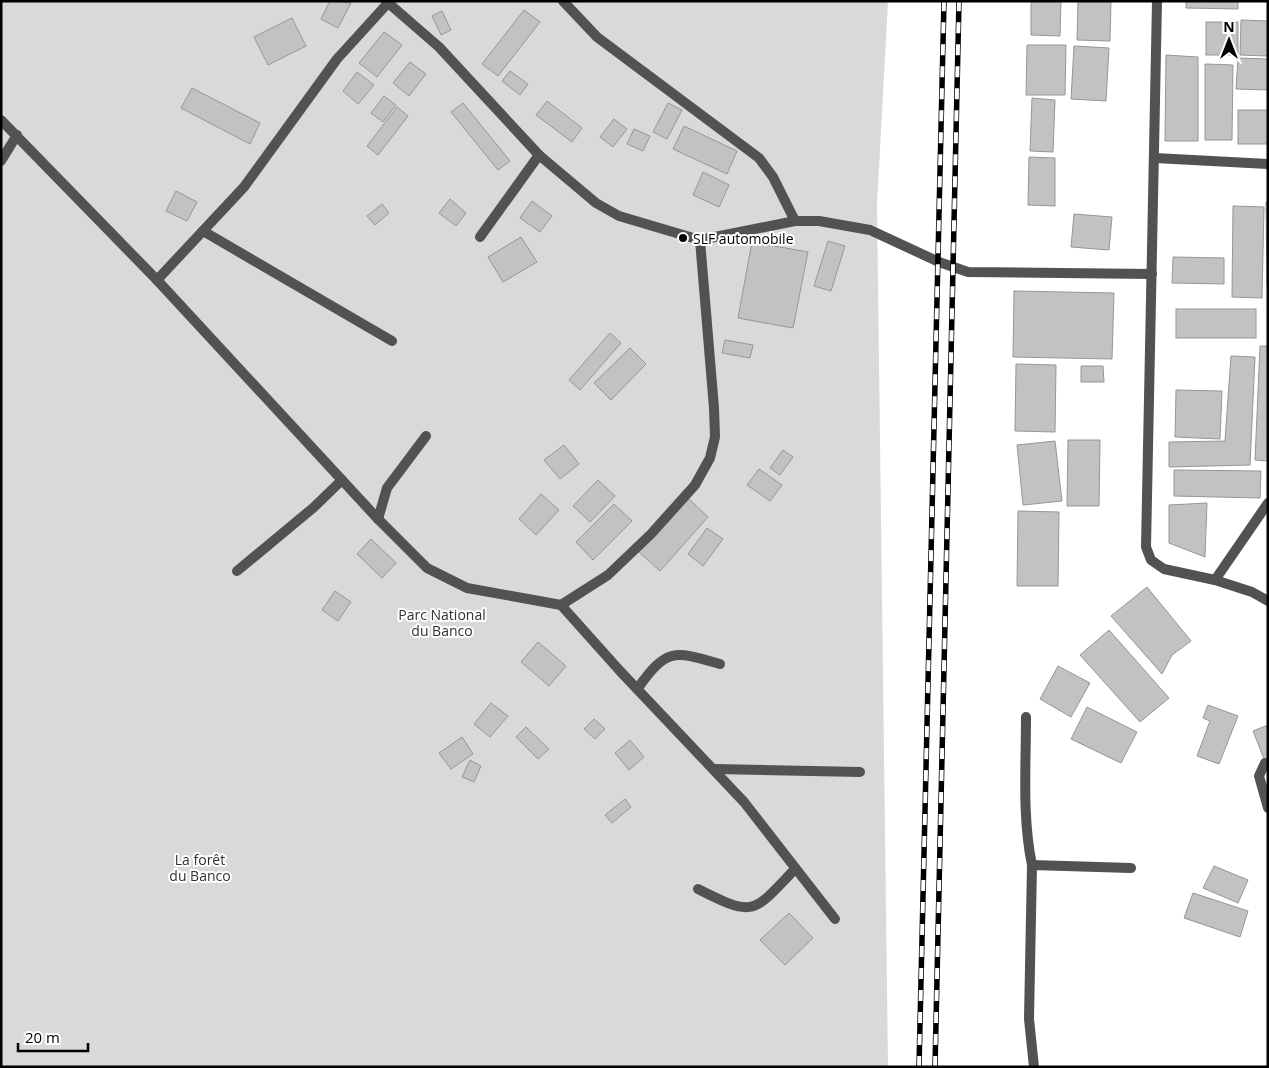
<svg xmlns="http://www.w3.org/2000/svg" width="1269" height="1068" font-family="'Open Sans',sans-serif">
	<rect width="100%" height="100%" fill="#fff"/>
	<path fill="#d9d9d9" d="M1 1H888L877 205 888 1067H1Z"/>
	<g fill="#c2c2c2" stroke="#969696">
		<path d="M330 1 351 3 338 28 321 19Z"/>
		<path d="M1031 1H1061L1060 36 1031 35Z"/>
		<path d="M1078 1H1111L1110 41 1077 40Z"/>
		<path d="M1186 1H1238V9L1186 8Z"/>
		<path d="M524 10 540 22 498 76 482 64Z"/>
		<path d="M442 11 451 30 441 35 432 16Z"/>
		<path d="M292 18 306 46 268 65 254 37Z"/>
		<path d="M1241 20 1268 21V56L1240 55Z"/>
		<rect x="1206" y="22" width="32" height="33"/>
		<path d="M384 32 402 45 377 77 359 63Z"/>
		<path d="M1027 45H1066L1065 95H1026Z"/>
		<path d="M1074 46 1109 48 1106 101 1071 99Z"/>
		<path d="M1166 55 1198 57V141H1165Z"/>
		<path d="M1238 58 1268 59V90L1236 89Z"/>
		<path d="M410 62 426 74 409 96 393 83Z"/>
		<path d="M1205 64 1233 65 1232 140H1205Z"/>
		<path d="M510 71 528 84 520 95 502 81Z"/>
		<path d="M357 72 374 85 358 104 343 91Z"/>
		<path d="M192 88 260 123 250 144 181 108Z"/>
		<path d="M384 96 396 105 383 122 371 113Z"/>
		<path d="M1032 98 1055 100 1053 152 1030 151Z"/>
		<path d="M547 101 582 128 572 142 536 115Z"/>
		<path d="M463 103 510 161 498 170 451 112Z"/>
		<path d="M668 103 682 110 667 139 653 132Z"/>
		<path d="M397 107 408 116 378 155 367 146Z"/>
		<rect x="1238" y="110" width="30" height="34"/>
		<path d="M614 119 627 129 613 147 600 137Z"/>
		<path d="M684 126 737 151 727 174 673 149Z"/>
		<path d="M634 129 650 136 643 151 627 144Z"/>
		<path d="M1029 157 1055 158V206L1028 205Z"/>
		<path d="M703 172 729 185 719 207 693 195Z"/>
		<path d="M176 191 197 202 187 221 166 211Z"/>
		<path d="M450 199 466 213 456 226 439 213Z"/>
		<path d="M532 201 552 216 540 232 520 218Z"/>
		<path d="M1266 202H1268V286H1267Z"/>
		<path d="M382 204 389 213 375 225 367 216Z"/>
		<path d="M1233 206 1264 207 1262 298 1232 297Z"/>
		<path d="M1074 214 1112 217 1109 250 1071 247Z"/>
		<path d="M521 237 537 262 503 282 488 257Z"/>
		<path d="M828 241 845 246 831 291 814 286Z"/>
		<path d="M752 242 808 252 793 328 738 318Z"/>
		<path d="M1173 257 1224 258V284L1172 283Z"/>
		<path d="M1014 291 1114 293 1112 359 1013 357Z"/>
		<rect x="1176" y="309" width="80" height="29"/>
		<path d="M610 333 621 343 580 390 569 380Z"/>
		<path d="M725 340 753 345 750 358 722 353Z"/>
		<path d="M1260 346H1268V461L1255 460Z"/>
		<path d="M630 348 646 364 611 400 594 383Z"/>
		<path d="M1231 356 1255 357 1250 465 1169 467V442L1225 441Z"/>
		<path d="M1016 364 1056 365 1055 432 1015 431Z"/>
		<path d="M1081 366H1103L1104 382H1081Z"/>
		<path d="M1176 390 1222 391 1220 439 1175 437Z"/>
		<path d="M1068 440H1100L1099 506H1067Z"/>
		<path d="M1055 441 1062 501 1023 505 1017 445Z"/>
		<path d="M564 445 579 464 560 479 544 460Z"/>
		<path d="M783 450 793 457 780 475 770 468Z"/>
		<path d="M759 469 782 485 770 501 747 485Z"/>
		<path d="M1174 470 1261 471 1260 498 1174 496Z"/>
		<path d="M598 480 615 496 590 522 573 506Z"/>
		<path d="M541 494 559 510 536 535 519 519Z"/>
		<path d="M688 498 708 517 660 571 639 552Z"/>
		<path d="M1207 503 1205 557 1169 543V505Z"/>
		<path d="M614 504 632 521 593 560 576 542Z"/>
		<path d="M1018 511 1059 512 1058 586H1017Z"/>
		<path d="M707 528 723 539 703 566 688 554Z"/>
		<path d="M371 539 396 563 382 578 357 554Z"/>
		<path d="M1147 587 1191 641 1172 655 1162 674 1111 616Z"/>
		<path d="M335 591 351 602 338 621 322 610Z"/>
		<path d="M1109 630 1169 698 1140 722 1080 655Z"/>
		<path d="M538 642 566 666 549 686 521 662Z"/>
		<path d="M1058 666 1090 683 1071 717 1040 699Z"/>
		<path d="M491 703 508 716 490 737 474 724Z"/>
		<path d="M1208 705 1238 716 1219 764 1197 756 1210 721 1203 718Z"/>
		<path d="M1087 707 1137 732 1121 763 1071 739Z"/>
		<path d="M594 719 605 729 595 739 584 729Z"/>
		<path d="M1268 725V769L1253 731Z"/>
		<path d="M526 727 549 749 538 759 516 737Z"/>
		<path d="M462 737 473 754 451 769 439 753Z"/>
		<path d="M630 740 644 757 629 770 615 753Z"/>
		<path d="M470 760 481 766 474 782 462 777Z"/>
		<path d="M625 799 631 807 612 823 605 815Z"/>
		<path d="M1214 866 1248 880 1238 903 1203 888Z"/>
		<path d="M1193 893 1248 911 1240 937 1184 918Z"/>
		<path d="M789 913 813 938 785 965 760 940Z"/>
	</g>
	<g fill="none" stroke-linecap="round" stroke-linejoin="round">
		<g stroke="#525252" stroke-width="10">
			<path d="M386 1 439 47 539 155 596 203 619 216 700 240 795 221H819L870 230 939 262 968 272 1152 274"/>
			<path d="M563 1 597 37 759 158 773 177 795 221"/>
			<path d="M1 120 157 280 378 519 427 568 467 588 561 605 620 671 744 802 835 919"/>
			<path d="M1 161 17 135"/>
			<path d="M203 231 392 341"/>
			<path d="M480 237 539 155"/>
			<path d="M157 280 244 187 337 59 388 3"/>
			<path d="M378 519 387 488 426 436"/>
			<path d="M237 571 313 508 342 480"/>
			<path d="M561 605 608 575 651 534 695 485 710 458 715 437 714 408 700 240"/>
			<path d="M638 688C667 647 675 651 720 664"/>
			<path d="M1026 717C1026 766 1022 817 1032 865"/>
			<path d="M1265 763 1259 776 1268 808"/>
			<path d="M715 769 860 772"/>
			<path d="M698 889C755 918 753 913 795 869"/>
			<path d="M1034 1067 1029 1019 1032 865 1131 868"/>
		</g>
		<g stroke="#525252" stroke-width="10">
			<path d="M1157 1 1146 547 1151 560 1164 569 1215 580 1252 592 1268 601"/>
			<path d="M1155 158 1268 164"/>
			<path d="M1215 580 1268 503"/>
		</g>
		<g stroke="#000" stroke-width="5.5">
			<g id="rail">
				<path d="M919 1067 944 1"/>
				<path d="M935 1067 959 1"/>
			</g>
		</g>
		<use href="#rail" stroke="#fff" stroke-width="4" stroke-dasharray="11" stroke-linecap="butt"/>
	</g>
	<circle fill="#000" stroke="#fff" stroke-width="2" cx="683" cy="238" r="5"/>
	<g text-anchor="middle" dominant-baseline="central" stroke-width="4" stroke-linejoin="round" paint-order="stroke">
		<g font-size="14" fill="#000" stroke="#fff" text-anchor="start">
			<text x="693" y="238">SLF automobile</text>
		</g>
		<g font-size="14" fill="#303030" stroke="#fff">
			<text x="442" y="614">Parc National<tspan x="442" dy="16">du Banco</tspan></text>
			<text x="200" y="859">La forêt<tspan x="200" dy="16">du Banco</tspan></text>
		</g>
	</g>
	<rect width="1269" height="1068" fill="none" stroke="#000000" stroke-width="5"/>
	<g transform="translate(1229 40)" stroke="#ffffff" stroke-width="4" paint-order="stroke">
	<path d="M0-4L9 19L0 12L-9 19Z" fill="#000000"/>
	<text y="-8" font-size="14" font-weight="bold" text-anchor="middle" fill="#000000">N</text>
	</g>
	<path d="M18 1043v8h70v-8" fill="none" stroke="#000000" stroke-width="2.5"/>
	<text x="25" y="1043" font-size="15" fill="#000000" stroke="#ffffff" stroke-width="4" paint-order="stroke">20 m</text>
</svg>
